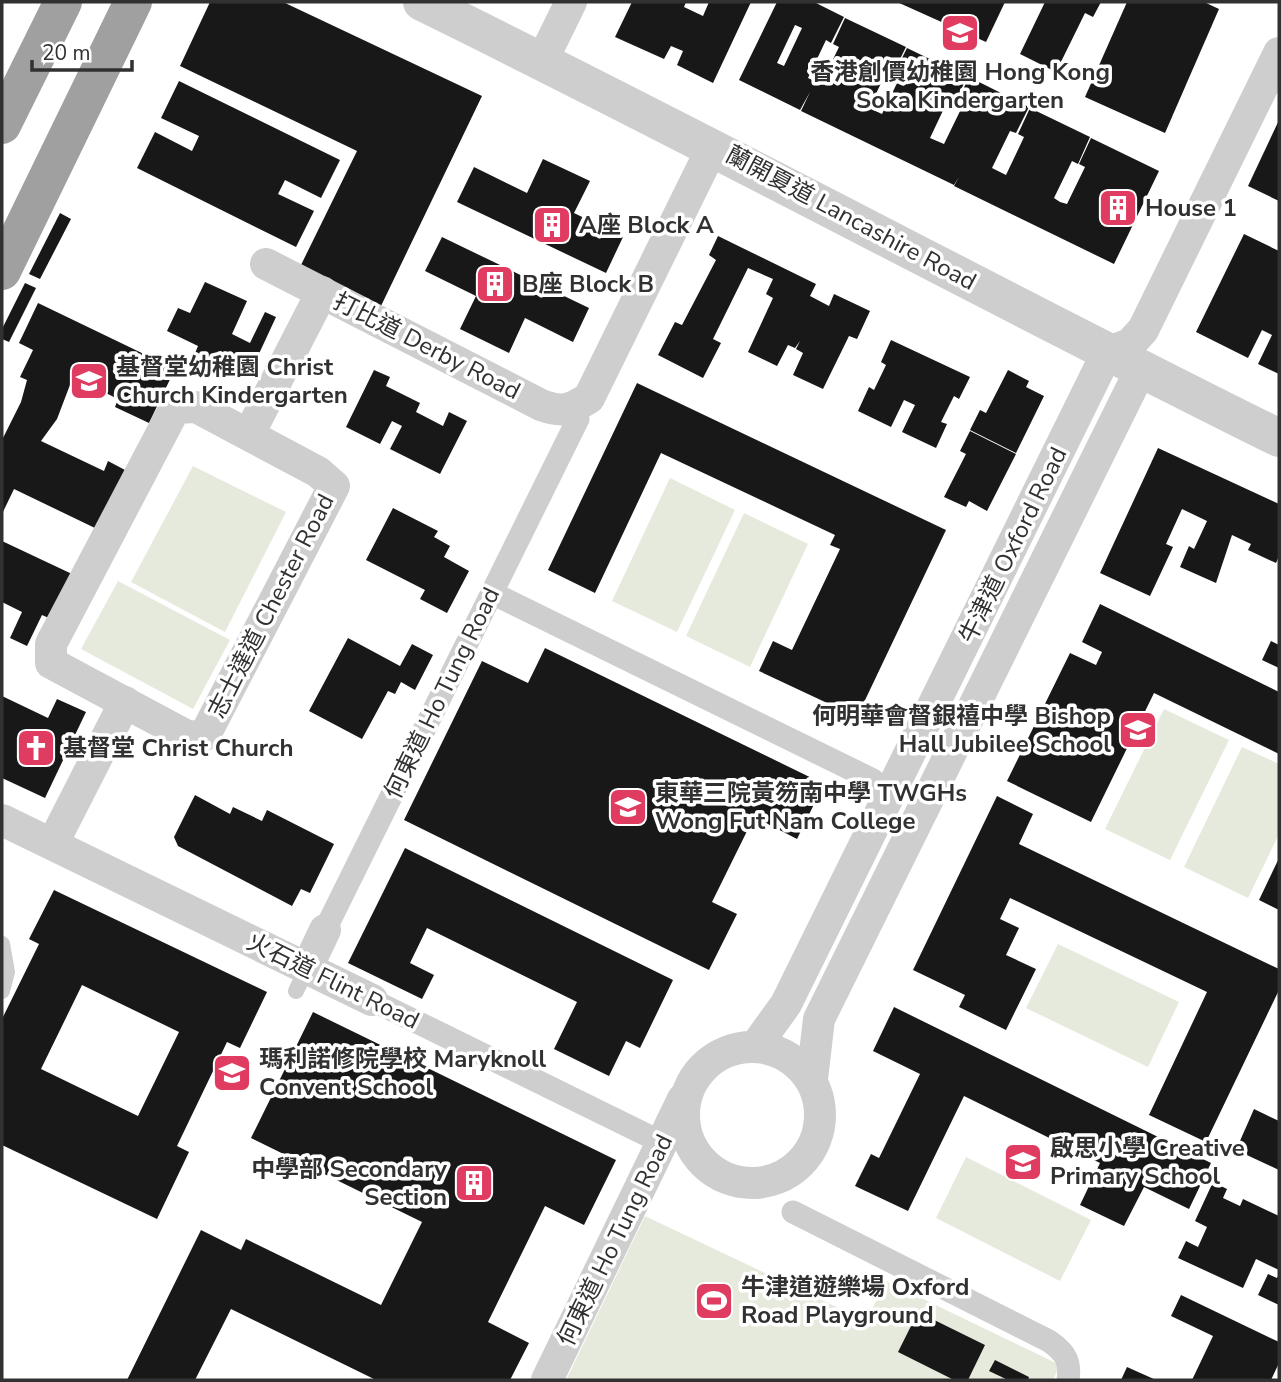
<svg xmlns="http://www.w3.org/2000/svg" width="1281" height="1382" font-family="'Nunito Sans','Noto Sans TC',sans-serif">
	<rect width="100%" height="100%" fill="#fff"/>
	<g fill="#e6eadd">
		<path d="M193 466 286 512 225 632 131 582Z"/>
		<path d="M670 478 735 510 677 632 612 601Z"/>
		<path d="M744 513 808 544 750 667 686 636Z"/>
		<path d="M118 581 230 640 193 709 81 649Z"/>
		<path d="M1164 709 1229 740 1170 860 1105 829Z"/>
		<path d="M1242 747 1279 764V834L1248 898 1184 867Z"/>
		<path d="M1058 944 1179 1002 1148 1067 1026 1008Z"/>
		<path d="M966 1157 1091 1220 1060 1281 936 1218Z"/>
		<path d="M645 1216 866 1321 886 1281 1060 1365 1053 1380H566Z"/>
	</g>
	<g fill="#181818" fill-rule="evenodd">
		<path d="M210 2H283L482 96 381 306 301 265 357 151 180 66Z"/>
		<path d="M632 2H686L684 7 703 16 709 2H751L713 83 677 65 683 51 671 46 664 59 615 37Z"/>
		<path d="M777 2H814L844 17 831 43 826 40 808 78 821 84 839 47 833 44 845 18 906 47 893 73 887 71 869 108 882 114 900 77 894 74 907 48 967 77 955 103 948 100 930 138 944 144 962 107 956 104 969 77 1029 107 1016 133 1010 131 992 168 1006 175 1024 137 1018 134 1030 108 1090 137 1078 164 1072 161 1054 198 1060 202 1067 204 1085 167 1079 164 1091 138 1159 171 1114 264 954 186 959 177 954 185 801 111 810 92 800 110 739 80ZM795 25 802 28 784 66 777 63Z"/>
		<path d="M897 2H1005L986 42Z"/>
		<path d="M1045 2H1101L1093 17 1085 13 1056 72 1020 54Z"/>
		<path d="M1127 2H1204L1219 9 1165 133 1085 97Z"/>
		<path d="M179 81 340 160 321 198 285 180 278 194 314 211 296 247 137 168 155 132 192 151 199 136 161 118Z"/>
		<path d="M1279 120V201L1248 186Z"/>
		<path d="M543 159 590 181 574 213 623 237 606 273 457 202 474 167 527 193Z"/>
		<path d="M60 213 71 219 40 279 29 274Z"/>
		<path d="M1244 234 1279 251V374L1258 364 1272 335 1262 330 1248 358 1196 332Z"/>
		<path d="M718 236 816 284 810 296 829 306 834 294 870 311 857 339 849 336 823 389 793 375 803 353 796 349 800 341 795 348 788 345 777 366 748 352 773 298 766 294 773 279 748 268 713 339 721 343 703 378 658 355 675 322 682 325 716 260 709 255Z"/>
		<path d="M442 237 589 308 573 342 525 318 509 353 460 329 476 296 425 271Z"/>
		<path d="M205 282 247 301 232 334 250 343 265 312 276 317 251 371 220 356 215 367 193 358 198 346 167 331 178 308 190 313Z"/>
		<path d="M25 283 36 288 9 342 2 339V329Z"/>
		<path d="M38 303 175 369 149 423 115 407 118 399 73 377 57 419 41 441 104 471 108 461 125 470 97 529 14 489 2 514V440L21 402 27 380 20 377 33 350 19 343Z"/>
		<path d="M891 340 970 377 959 399 954 396 941 422 947 424 936 448 902 432 915 405 904 400 891 427 858 411 869 387 874 390 886 365 881 362Z"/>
		<path d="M374 370 390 377 386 386 420 403 416 412 443 426 449 412 467 421 440 474 390 449 402 426 392 421 380 444 346 427Z"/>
		<path d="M1008 370 1029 381 1026 387 1044 396 1016 453 970 430 980 410 986 413Z"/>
		<path d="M637 383 946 530 857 717 759 671 773 641 792 650 840 549 830 545 835 535 661 453 595 593 548 570Z"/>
		<path d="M970 431 1016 454 987 511 969 501 966 507 944 497 966 454 960 451Z"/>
		<path d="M1158 448 1279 504V556L1276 563 1248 550 1251 544 1232 535 1216 583 1180 567 1189 546 1194 549 1207 521 1182 509 1166 544 1173 547 1150 596 1100 573Z"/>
		<path d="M393 508 438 531 434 537 450 546 444 557 469 571 447 613 420 599 425 590 366 560Z"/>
		<path d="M2 541 72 574 51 619 42 615 27 646 10 638 22 612 2 602Z"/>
		<path d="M1100 604 1279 692V754L1154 693 1091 822 1007 781 1070 653 1096 665 1102 652 1082 642Z"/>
		<path d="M348 638 400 666 412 644 433 655 415 690 401 682 395 694 388 691 362 739 309 711Z"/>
		<path d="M1271 641 1279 645V668L1262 660Z"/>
		<path d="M545 648 824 784 797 839 754 817 712 902 737 914 709 970 404 820 482 661 528 683Z"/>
		<path d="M2 696 48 718 57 699 86 712 45 798 2 778Z"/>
		<path d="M195 795 230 814 233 807 262 821 267 810 334 844 310 893 301 889 292 906 178 846 174 837Z"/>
		<path d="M997 796 1033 814 1019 844 1279 969V990L1206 1142 1149 1115 1207 992 1010 898 1000 919 1019 928 1006 955 1036 969 1006 1030 959 1007 965 995 913 970Z"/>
		<path d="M405 848 673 980 640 1048 626 1041 609 1076 554 1049 577 1002 427 928 410 963 434 975 422 999 348 963Z"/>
		<path d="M1279 858V910L1259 900Z"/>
		<path d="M54 890 267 992 240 1048 227 1042 177 1146 189 1152 157 1219 2 1145V1019L39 944 29 939ZM82 985 179 1032 138 1116 41 1069Z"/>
		<path d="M894 1007 1211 1163 1189 1209 1144 1187 1124 1226 1080 1205 1100 1163 964 1096 908 1211 855 1186 871 1154 879 1158 920 1074 873 1051Z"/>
		<path d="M313 1012 616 1160 584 1225 545 1206 488 1322 529 1343 510 1380H376L231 1309 195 1380H127L201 1230 241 1250 246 1239 381 1305 422 1222 251 1138Z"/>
		<path d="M1254 1109 1279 1121V1170L1236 1150Z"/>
		<path d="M1213 1182 1227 1189 1223 1198 1240 1206 1243 1199 1279 1216V1270L1256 1259 1243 1288 1178 1258 1186 1241 1198 1247 1207 1227 1195 1221Z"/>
		<path d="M1268 1274 1277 1278 1279 1274V1305L1258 1295Z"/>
		<path d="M1181 1295 1279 1342V1363L1271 1380H1192L1213 1336 1171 1316Z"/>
		<path d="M918 1312 985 1345 968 1380H954L898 1352Z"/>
		<path d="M995 1360 1029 1377 1028 1380H1008L989 1371Z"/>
		<path d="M1127 1367 1156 1380H1121Z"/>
	</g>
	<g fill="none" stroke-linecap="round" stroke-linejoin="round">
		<g stroke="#cecece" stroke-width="16">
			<path d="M2 944 7 972 2 991"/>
			<path d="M296 991 307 968"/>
		</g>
		<g stroke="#cecece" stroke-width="23">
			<path d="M492 593 873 780"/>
			<path d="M325 930 578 419"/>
			<path d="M372 1000 663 1143"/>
			<path d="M793 1212 1049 1341C1065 1352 1071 1361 1068 1380"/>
		</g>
		<g stroke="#cecece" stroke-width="32">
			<path d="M542 61 571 2"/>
			<path d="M266 264 541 405C562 413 570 410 589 398L713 146"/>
			<path d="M196 407 318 472 334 486 205 735 189 737 51 663V644L175 408Z"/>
			<path d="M249 434 322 292"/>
			<path d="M2 820 372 1000"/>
			<path d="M53 843 125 702"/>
			<path d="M307 968 325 930"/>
			<path d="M755 1047 786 1004 1107 353 1130 344 1143 330 1279 53"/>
			<circle cx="752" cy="1115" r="68"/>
			<path d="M812 1079 819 1019 1141 369"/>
			<path d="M547 1380 683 1099"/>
		</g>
		<path stroke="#cecece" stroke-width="38" d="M422 2C710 143 992 296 1279 438"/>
		<g stroke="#a0a0a0" stroke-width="38">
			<path d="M2 125 63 2"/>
			<path d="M2 271 133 2"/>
		</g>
	</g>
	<defs>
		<g id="school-square" transform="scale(2.0125)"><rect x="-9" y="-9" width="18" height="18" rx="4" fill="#e03b60" stroke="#fff"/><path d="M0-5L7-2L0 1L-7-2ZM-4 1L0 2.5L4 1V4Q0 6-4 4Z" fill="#fff"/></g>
		<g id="building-square" transform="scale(2.0125)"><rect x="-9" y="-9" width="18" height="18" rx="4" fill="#e03b60" stroke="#fff"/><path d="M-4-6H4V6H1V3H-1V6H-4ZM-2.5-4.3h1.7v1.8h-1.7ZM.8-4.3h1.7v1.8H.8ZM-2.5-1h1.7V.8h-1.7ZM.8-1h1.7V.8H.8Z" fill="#fff"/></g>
		<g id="church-square" transform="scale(2.0125)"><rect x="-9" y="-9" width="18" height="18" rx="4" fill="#e03b60" stroke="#fff"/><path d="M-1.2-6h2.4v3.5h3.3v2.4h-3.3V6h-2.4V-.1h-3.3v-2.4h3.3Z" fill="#fff"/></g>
		<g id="stadium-square" transform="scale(2.0125)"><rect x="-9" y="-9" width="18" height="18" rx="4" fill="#e03b60" stroke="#fff"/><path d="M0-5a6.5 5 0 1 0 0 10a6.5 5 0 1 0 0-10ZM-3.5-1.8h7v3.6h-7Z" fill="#fff"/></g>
	</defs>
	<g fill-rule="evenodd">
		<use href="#school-square" x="960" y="33"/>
		<use href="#building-square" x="1118" y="208"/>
		<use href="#building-square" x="552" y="225"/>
		<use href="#building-square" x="495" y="284"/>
		<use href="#school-square" x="89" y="381"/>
		<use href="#school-square" x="1138" y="730"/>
		<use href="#church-square" x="36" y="748"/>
		<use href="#school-square" x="628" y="807"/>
		<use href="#school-square" x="232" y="1073"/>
		<use href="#school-square" x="1023" y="1162"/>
		<use href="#building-square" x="474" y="1183"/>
		<use href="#stadium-square" x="714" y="1301"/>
	</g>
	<g text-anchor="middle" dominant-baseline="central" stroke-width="7" stroke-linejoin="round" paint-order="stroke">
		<g font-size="24" font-weight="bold" fill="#313131" stroke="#fff" text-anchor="start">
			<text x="960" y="72" text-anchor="middle">香港創價幼稚園 Hong Kong<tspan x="960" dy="28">Soka Kindergarten</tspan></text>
			<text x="1145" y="208">House 1</text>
			<text x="579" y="225">A座 Block A</text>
			<text x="522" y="284">B座 Block B</text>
			<text x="116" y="367">基督堂幼稚園 Christ<tspan x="116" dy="28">Church Kindergarten</tspan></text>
			<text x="1111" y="716" text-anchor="end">何明華會督銀禧中學 Bishop<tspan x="1111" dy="28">Hall Jubilee School</tspan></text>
			<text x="63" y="748">基督堂 Christ Church</text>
			<text x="655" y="793">東華三院黃笏南中學 TWGHs<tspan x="655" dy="28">Wong Fut Nam College</tspan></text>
			<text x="259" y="1059">瑪利諾修院學校 Maryknoll<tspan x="259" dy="28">Convent School</tspan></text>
			<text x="1050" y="1148">啟思小學 Creative<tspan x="1050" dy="28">Primary School</tspan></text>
			<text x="447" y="1169" text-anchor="end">中學部 Secondary<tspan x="447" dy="28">Section</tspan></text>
			<text x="741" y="1287">牛津道遊樂場 Oxford<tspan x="741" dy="28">Road Playground</tspan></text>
		</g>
		<g font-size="24" fill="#313131" stroke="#fff">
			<text transform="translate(851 218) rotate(28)">蘭開夏道 Lancashire Road</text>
			<text transform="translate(427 346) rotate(27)">打比道 Derby Road</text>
			<text transform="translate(1013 545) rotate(-64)">牛津道 Oxford Road</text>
			<text transform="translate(271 606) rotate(-63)">志士達道 Chester Road</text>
			<text transform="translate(442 693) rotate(-64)">何東道 Ho Tung Road</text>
			<text transform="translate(333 981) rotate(26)">火石道 Flint Road</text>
			<text transform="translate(615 1240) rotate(-64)">何東道 Ho Tung Road</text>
		</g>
	</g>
	<rect width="1281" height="1382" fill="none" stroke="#313131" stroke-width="7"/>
	<path d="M32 60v10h100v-10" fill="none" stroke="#313131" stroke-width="3.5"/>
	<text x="42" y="60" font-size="21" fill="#313131" stroke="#ffffff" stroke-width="5" paint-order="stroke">20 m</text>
</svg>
